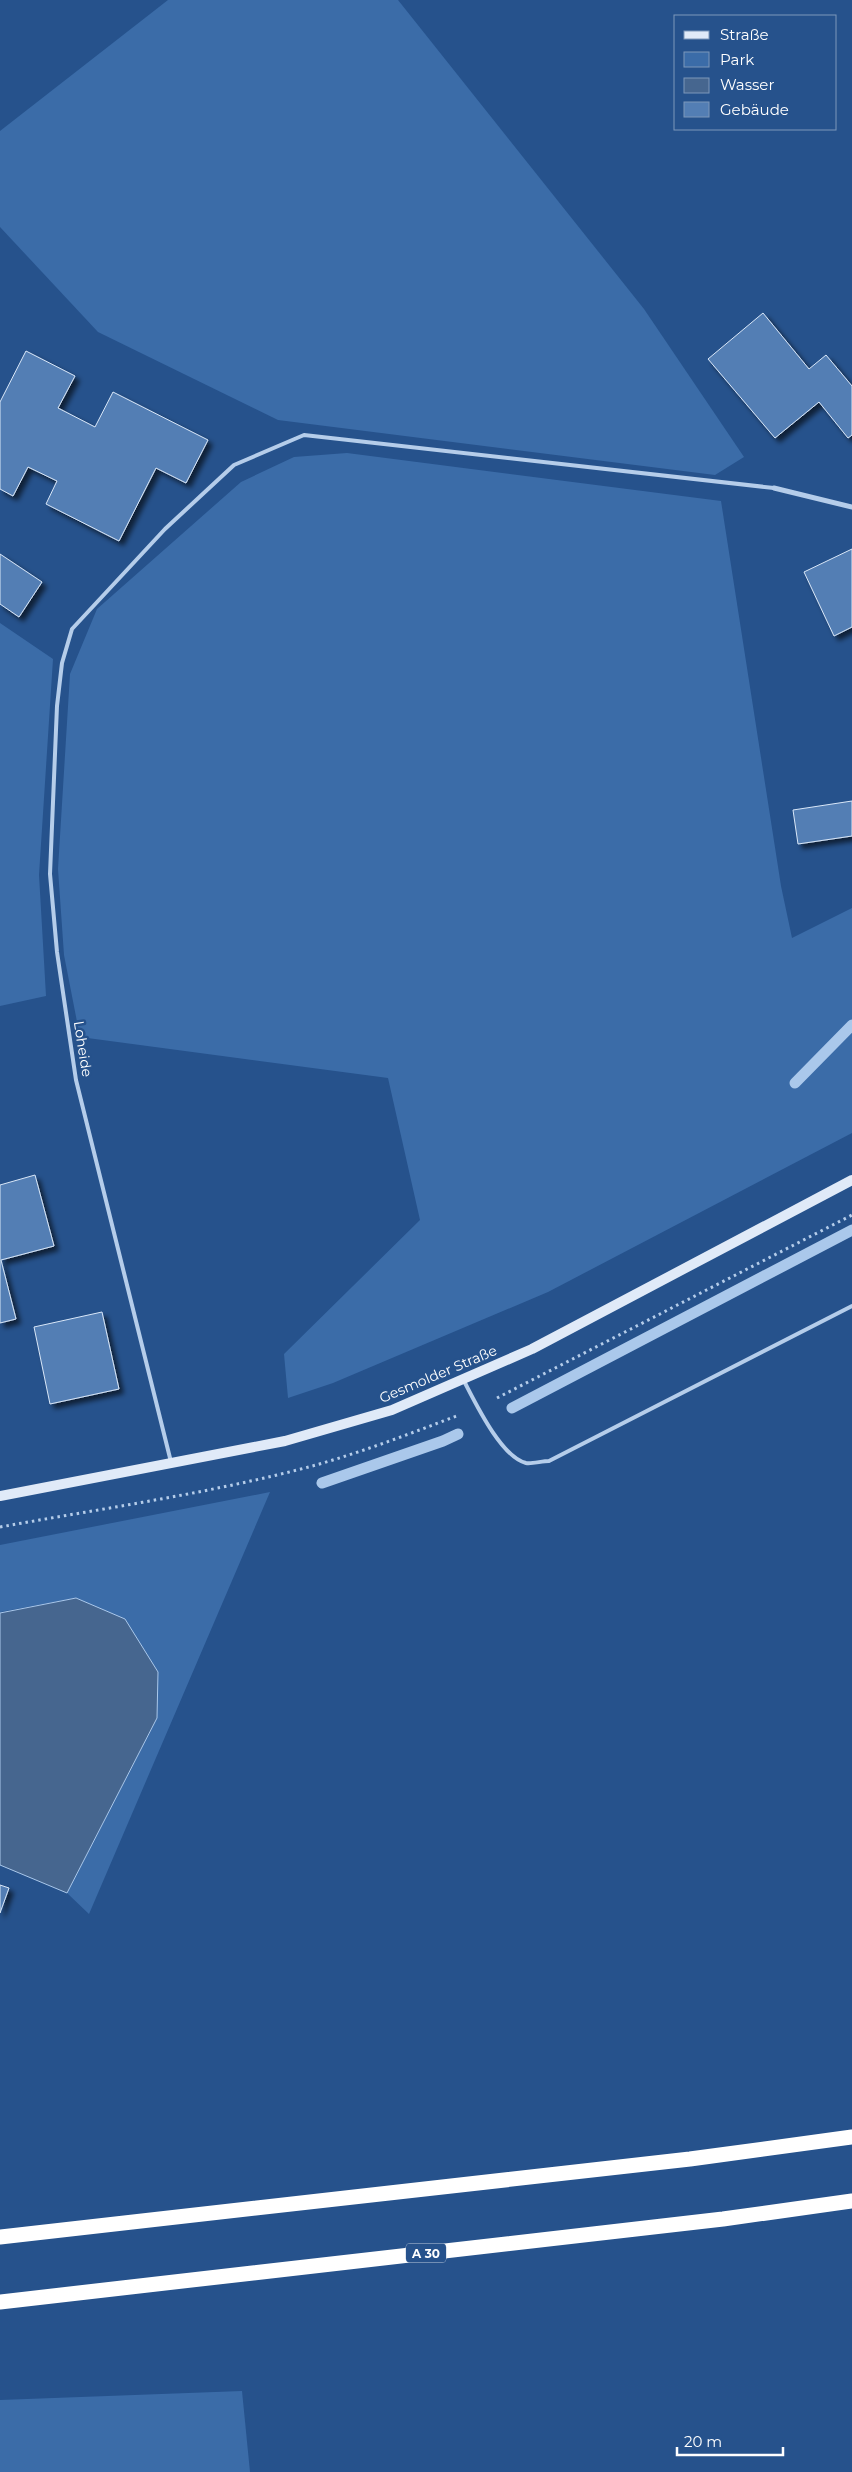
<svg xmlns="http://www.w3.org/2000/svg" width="852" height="2472" font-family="Montserrat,sans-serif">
	<defs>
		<filter id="shadow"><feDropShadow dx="4.5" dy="4.5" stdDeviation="2.5" flood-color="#0009"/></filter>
	</defs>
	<rect width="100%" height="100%" fill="#26528c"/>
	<g fill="#3b6ca8">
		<path d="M168 0H398L644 309 744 457 715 475 278 420 98 332 0 227V131Z"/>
		<path d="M347 453 721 501 781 886 792 938 852 908V1025L823 1057 852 1032V1133L548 1292 333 1383 288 1398 284 1354 420 1220 388 1078 80 1037 64 955 58 869 70 674 97 609 241 482 294 457Z"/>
		<path d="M0 623 53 659 39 875 46 996 0 1006Z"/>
		<path d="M270 1492 89 1914 67 1893 157 1718 76 1598 0 1612V1545Z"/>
		<path d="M242 2391 250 2472H0V2400Z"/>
	</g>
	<path fill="#46668f" stroke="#aac8eb" d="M76 1598 125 1619 158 1672 157 1718 67 1893 0 1865V1613Z"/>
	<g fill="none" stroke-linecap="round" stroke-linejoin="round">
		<g stroke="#aac8eb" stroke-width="11">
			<path d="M795 1083 852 1025"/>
			<path d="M512 1408 852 1230"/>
			<path d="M322 1483 443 1441 458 1434"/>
		</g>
	</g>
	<g fill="#537eb4" stroke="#d9e7f8" filter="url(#shadow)">
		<path d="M763 313 809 369 826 355 852 386V435L848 438 819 402 775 438 708 359Z"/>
		<path d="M26 351 75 376 58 408 95 427 113 392 208 440 186 483 156 468 119 541 46 504 57 481 28 467 13 496 0 489V402Z"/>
		<path d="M852 549V627L834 636 804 572Z"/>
		<path d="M0 554 42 582 19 617 0 604Z"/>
		<path d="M852 801V836L798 844 793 810Z"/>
		<path d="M35 1175 54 1246 1 1260 16 1319 0 1323V1185Z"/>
		<path d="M102 1312 119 1389 50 1404 34 1327Z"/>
		<path d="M0 1885 9 1888 0 1913Z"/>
	</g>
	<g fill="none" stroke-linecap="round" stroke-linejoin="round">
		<g stroke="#b5cdea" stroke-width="3" stroke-dasharray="2.5 4" stroke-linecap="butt">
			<path d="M497 1398 852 1215"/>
			<path d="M0 1527C105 1508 213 1493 316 1465 365 1451 412 1433 459 1415"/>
		</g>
		<g stroke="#b5cdea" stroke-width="4">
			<path d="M464 1381C475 1402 501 1457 526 1463 532 1464 542 1461 549 1461L852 1306"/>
			<path d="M171 1462 76 1080 57 952 50 874 57 706 62 663 72 629 165 529 234 465 304 435 774 488"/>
		</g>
		<path stroke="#b5cdea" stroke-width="5" d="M774 488 852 507"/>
		<path stroke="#e0eaf8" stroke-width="10" d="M0 1496 285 1441 392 1410 532 1349 852 1180"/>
		<g stroke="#fff" stroke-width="15">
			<path d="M0 2237 690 2159 852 2137"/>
			<path d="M0 2302 723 2219 852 2201"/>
		</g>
	</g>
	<g text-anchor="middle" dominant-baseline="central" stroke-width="5" stroke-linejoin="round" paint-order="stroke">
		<rect fill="#26528c" stroke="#becbdc" stroke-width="1" x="406" y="2243.5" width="40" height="19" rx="4"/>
		<g font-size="12" font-weight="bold" fill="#fff">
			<text x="426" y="2253">A 30</text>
		</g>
		<g font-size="14" fill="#fff" stroke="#26528c">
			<text transform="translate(83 1049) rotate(81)">Loheide</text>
			<text transform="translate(438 1374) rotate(-23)">Gesmolder Straße</text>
		</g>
	</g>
	<rect x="674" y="15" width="162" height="115" fill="#26528c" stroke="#7d97ba"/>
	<rect x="684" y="31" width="25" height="8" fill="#e0eaf8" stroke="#7d97ba"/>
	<text x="720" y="40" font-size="15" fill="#ffffff">Straße</text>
	<rect x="684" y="52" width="25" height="15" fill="#3b6ca8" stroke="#7d97ba"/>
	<text x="720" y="65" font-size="15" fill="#ffffff">Park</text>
	<rect x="684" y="78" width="25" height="15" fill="#46668f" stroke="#7d97ba"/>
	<text x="720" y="90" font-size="15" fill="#ffffff">Wasser</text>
	<rect x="684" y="102" width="25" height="15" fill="#537eb4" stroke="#7d97ba"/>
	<text x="720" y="115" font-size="15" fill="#ffffff">Gebäude</text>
	<path d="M677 2447v8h106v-8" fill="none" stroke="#ffffff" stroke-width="2.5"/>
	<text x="684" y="2447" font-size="15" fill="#ffffff" stroke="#26528c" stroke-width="4" paint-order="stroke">20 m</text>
</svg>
